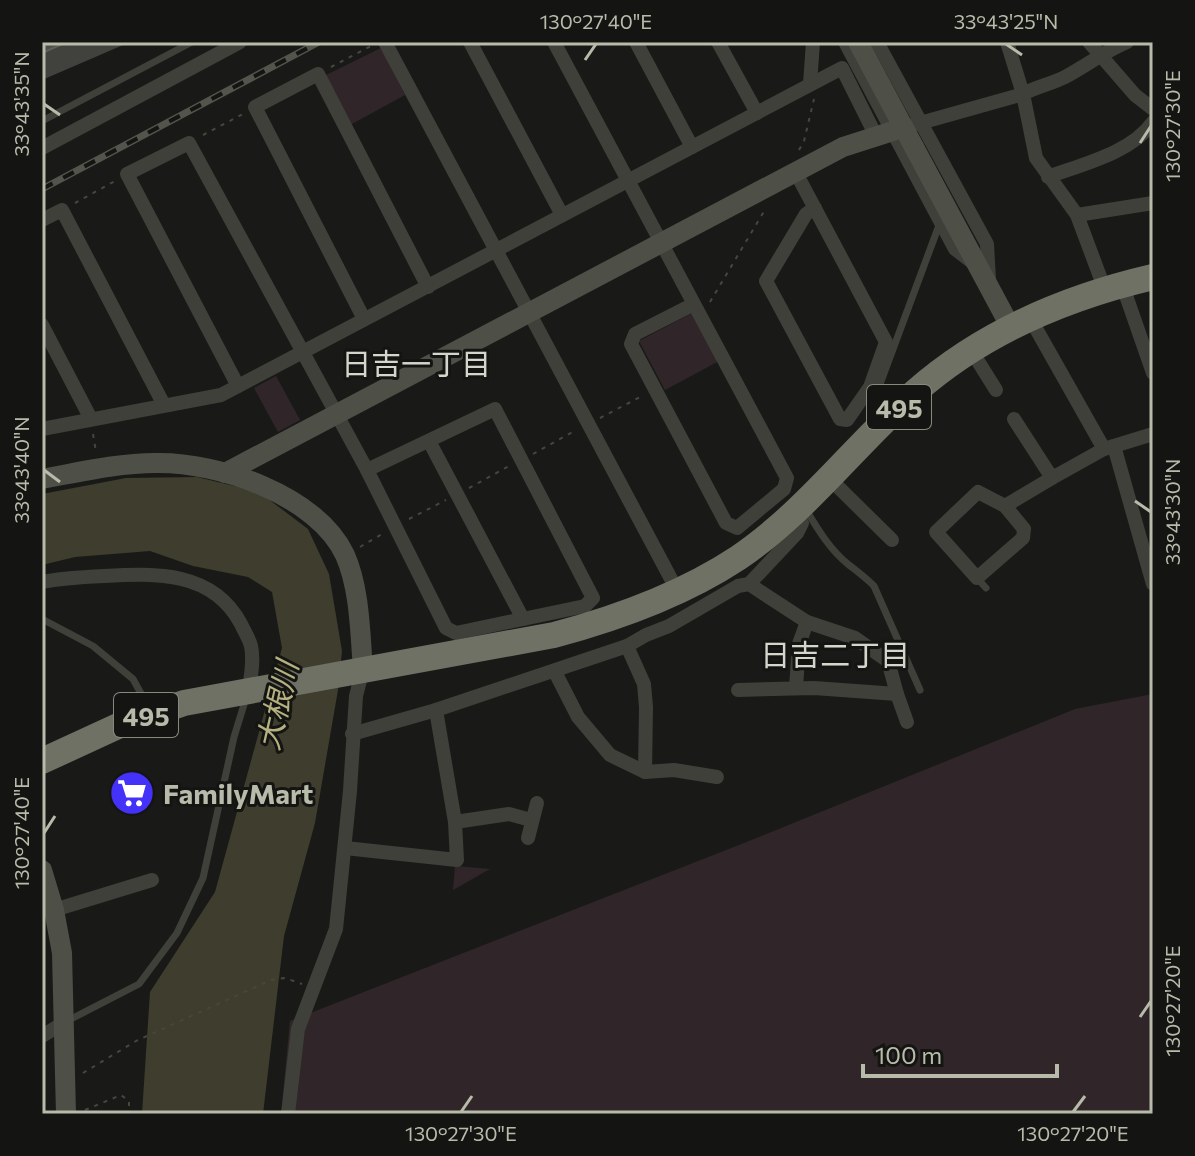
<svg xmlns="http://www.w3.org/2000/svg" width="1195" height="1156" font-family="Commissioner,'Noto Sans JP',sans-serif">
	<rect width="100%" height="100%" fill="#191a18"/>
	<g fill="#30262a">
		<path d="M381 48 405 95 350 125 324 76Z"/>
		<path d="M694 312 719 361 665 390 639 341Z"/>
		<path d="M276 376 300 420 278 432 254 388Z"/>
		<path d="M1153 694V1114H281L290 1021 739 845 1075 709Z"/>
		<path d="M455 866 490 869 453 890Z"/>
	</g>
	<path fill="#3f3d2d" d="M197 477 259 492 308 529 329 574 342 651 338 690 315 823 284 936 263 1114H142L150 992 215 892 282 648 272 592 248 577 193 566 150 551 75 557 42 565V494L126 478Z"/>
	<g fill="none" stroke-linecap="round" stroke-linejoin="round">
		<g stroke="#45473f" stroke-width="2" stroke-dasharray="4 6" stroke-linecap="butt">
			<path d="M331 67 371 46"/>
			<path d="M203 135 243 114"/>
			<path d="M799 150 804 141 814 99"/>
			<path d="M75 203 115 181"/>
			<path d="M710 302 766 208"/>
			<path d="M600 418 644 395"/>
			<path d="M93 434 96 452"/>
			<path d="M533 454 576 430"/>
			<path d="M469 488 509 466"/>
			<path d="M409 519 446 500"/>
			<path d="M360 547 382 534"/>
			<path d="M83 1073 136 1041 271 980 285 978 302 984"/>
			<path d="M85 1110 121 1095 129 1101V1114"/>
		</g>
		<g stroke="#3e4039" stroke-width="7">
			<path d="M42 121 192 42"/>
			<path d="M876 422 873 403 938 228 942 224"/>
			<path d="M805 508C817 528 830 550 849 565 858 572 866 578 874 586L920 690"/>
			<path d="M977 578 986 588"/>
			<path d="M42 619 93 646 133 679 149 708"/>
			<path d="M67 1021 139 984 177 933 203 878 234 737 246 698"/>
		</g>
		<g stroke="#3e4039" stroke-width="14">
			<path d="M385 42 678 592"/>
			<path d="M470 42 562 215"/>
			<path d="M554 42 787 478 784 489 737 528 726 523 631 344 635 334 694 304"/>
			<path d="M636 42 692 147"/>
			<path d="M718 42 757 113"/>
			<path d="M845 42 955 249 972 262"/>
			<path d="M877 42 987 244 989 280"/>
			<path d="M1007 42 1023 94 1036 158 1077 215 1105 290"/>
			<path d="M1089 42 1135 95 1153 109"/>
			<path d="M810 84 813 42"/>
			<path d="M913 125 1023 94C1036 87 1051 84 1065 77 1086 66 1105 51 1127 42"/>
			<path d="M42 148 240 42"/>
			<path d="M795 171 886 342 870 387 847 420 840 419 766 281 806 214 815 208"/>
			<path d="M1048 177C1083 164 1131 153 1153 122"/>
			<path d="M1077 215 1153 203"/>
			<path d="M42 220 62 210 164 405"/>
			<path d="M1122 284 1153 373"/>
			<path d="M1030 318 1104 449"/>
			<path d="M364 319 255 107 318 74 428 287"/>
			<path d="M42 325 91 419"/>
			<path d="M971 350 996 390"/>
			<path d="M238 386 127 174 189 143 367 470"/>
			<path d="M495 409 593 598 585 606 456 633 446 628 367 470Z"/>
			<path d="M1014 419 1052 478 1104 449 1153 434"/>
			<path d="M42 429 221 395 842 68 876 136"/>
			<path d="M429 441 523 619"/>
			<path d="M1114 446 1153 584"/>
			<path d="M830 479 892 540"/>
			<path d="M1005 506 1024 529 1023 538 977 578 936 532 978 492 1005 506 1052 478"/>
			<path d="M42 582C62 578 83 577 104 576 156 573 213 571 241 624 244 631 249 638 251 646 254 660 251 676 249 689"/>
			<path d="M749 584 807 622"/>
			<path d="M627 646 646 635 669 626 738 586 749 584 797 533 802 523 796 512"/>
			<path d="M796 688 799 644 807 622 855 638 888 661 897 694"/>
			<path d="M738 690 814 688 897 694 907 722"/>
			<path d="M352 734 436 710 627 646 644 684 646 707 645 772 610 755 578 717 555 672"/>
			<path d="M645 772 674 770 717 777"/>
			<path d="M455 822 509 814 531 820"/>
			<path d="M528 838 537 803"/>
			<path d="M345 848 457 860 455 822 436 710"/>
			<path d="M54 910 152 880"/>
			<path d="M42 1036 65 1022"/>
			<path d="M288 1114 298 1029 336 929 350 791 356 696 363 669"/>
		</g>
		<g stroke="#4e5047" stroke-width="20">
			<path d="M914 147 1010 326"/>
			<path d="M225 473 843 147 893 131"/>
			<path d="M42 479C80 472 118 463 156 463 218 462 317 495 345 555 360 589 360 633 363 669"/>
			<path d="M42 870 54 910 62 953 66 1114"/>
		</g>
		<path stroke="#6f7165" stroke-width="26" d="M42 761 118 726 184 703 554 635C618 618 682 595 738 558 806 512 854 446 915 392 982 333 1067 297 1153 277"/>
		<g stroke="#53554c" stroke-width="7">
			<path id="rail" d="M42 189 319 42"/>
		</g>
		<use href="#rail" stroke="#141513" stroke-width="4" stroke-dasharray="12" stroke-linecap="butt"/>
		<path stroke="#4e5047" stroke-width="20" d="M858 42 914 147"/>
	</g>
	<path fill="#41423d" d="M42 42H130L42 80Z"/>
	<path fill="#4e4f49" stroke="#5f6058" stroke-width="2" d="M42 42H67L42 53Z"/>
	<path fill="none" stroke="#b9bbaa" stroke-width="3" d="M1006 44 1022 55M585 60 596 44M44 104 60 115M1140 143 1151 126M44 470 60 482M1135 501 1151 512M44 833 55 816M1140 1017 1151 1001M461 1112 472 1096M1073 1112 1085 1096"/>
	<defs>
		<g id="supermarket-disc" transform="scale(2.3)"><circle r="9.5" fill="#4432f8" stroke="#141513"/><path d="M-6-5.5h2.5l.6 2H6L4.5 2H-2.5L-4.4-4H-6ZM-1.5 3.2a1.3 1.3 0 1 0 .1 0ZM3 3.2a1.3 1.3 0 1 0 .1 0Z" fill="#fff"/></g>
	</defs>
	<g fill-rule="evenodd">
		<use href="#supermarket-disc" x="132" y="793"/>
	</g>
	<g text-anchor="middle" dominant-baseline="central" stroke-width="6" stroke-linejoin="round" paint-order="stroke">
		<g fill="#141513" stroke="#88897d" stroke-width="2">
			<rect x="867" y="385" width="64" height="44" rx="6"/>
			<rect x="114" y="693" width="64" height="44" rx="6"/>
		</g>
		<g font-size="26" font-weight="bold" fill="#b9bbaa">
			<text x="899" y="407">495</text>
			<text x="146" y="715">495</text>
		</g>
		<g font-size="28" font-weight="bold" fill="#b9bbaa" stroke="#141513" text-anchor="start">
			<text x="163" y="793">FamilyMart</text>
		</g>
		<g font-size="30" fill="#d5d6cb" stroke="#141513">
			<text x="416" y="362">日吉一丁目</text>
			<text x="835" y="653">日吉二丁目</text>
		</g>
		<g font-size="30" font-style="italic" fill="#b6b180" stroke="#141513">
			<text transform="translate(276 705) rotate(-77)">大根川</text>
		</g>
	</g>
	<rect width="1195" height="1156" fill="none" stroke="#141513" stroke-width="88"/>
	<path d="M863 1064v12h194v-12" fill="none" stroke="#b9bbaa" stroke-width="4"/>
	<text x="875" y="1064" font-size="24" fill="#b9bbaa" stroke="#141513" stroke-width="6" paint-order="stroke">100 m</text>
	<rect x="44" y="44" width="1107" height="1068" fill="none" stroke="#b9bbaa" stroke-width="3"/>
	<g font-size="20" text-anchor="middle" fill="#b9bbaa">
		<text x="596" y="29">130°27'40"E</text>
		<text x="1006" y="29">33°43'25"N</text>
		<text transform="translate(22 104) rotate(-90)" y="7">33°43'35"N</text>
		<text transform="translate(1173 126) rotate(-90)" y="7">130°27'30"E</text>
		<text transform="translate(22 470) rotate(-90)" y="7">33°43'40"N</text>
		<text transform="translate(1173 512) rotate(-90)" y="7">33°43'30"N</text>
		<text transform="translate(22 833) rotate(-90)" y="7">130°27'40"E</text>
		<text transform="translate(1173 1001) rotate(-90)" y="7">130°27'20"E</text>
		<text x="461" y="1141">130°27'30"E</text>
		<text x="1073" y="1141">130°27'20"E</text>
	</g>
</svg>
